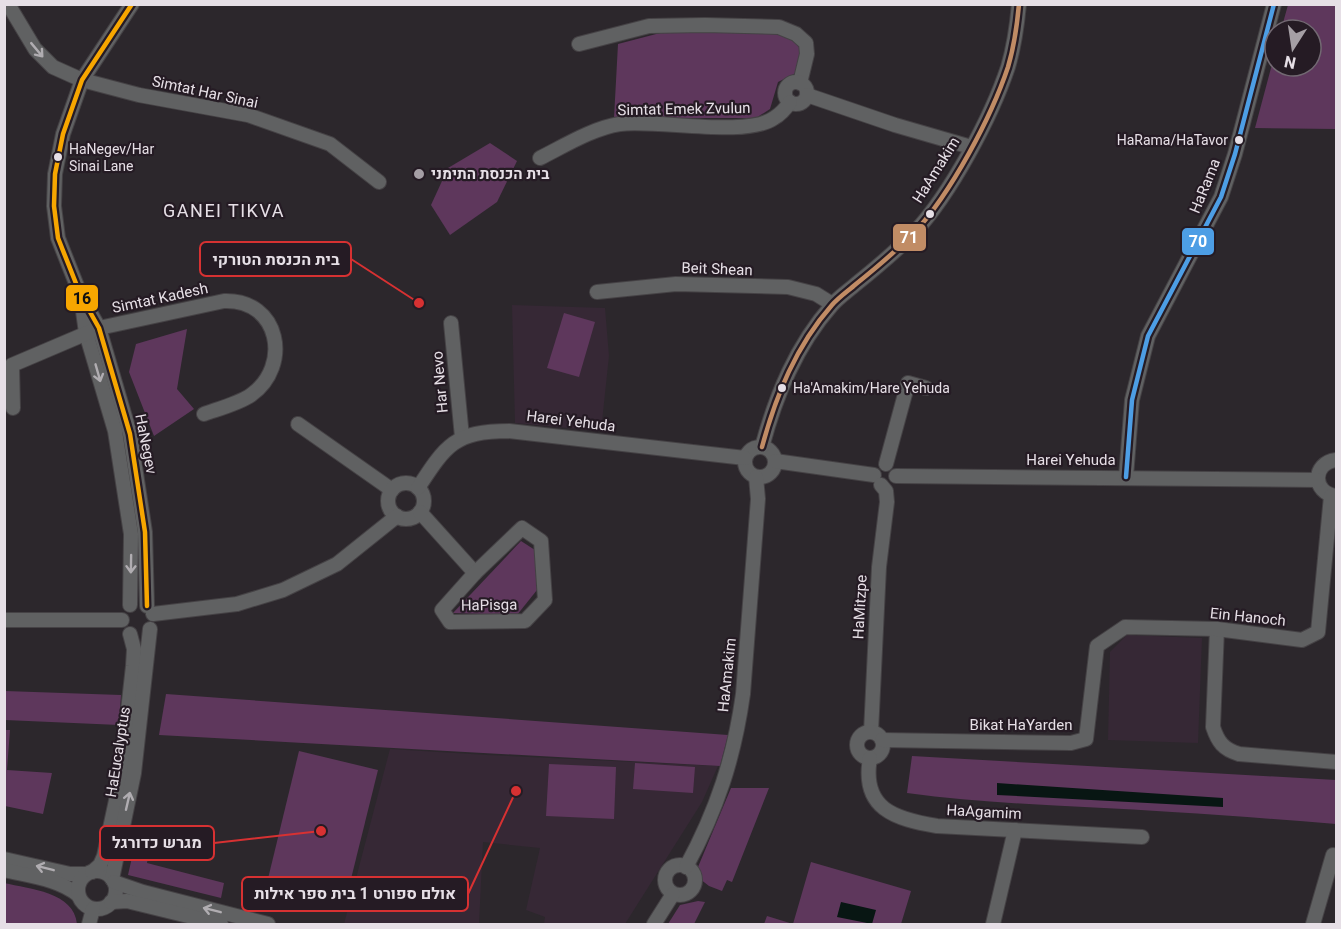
<svg xmlns="http://www.w3.org/2000/svg" width="1341" height="929" font-family="Georgia,Heebo,serif">
	<rect width="100%" height="100%" fill="#2c272c"/>
	<g fill="#362835">
		<path d="M512 305 605 308 609 356 601 431 515 423Z"/>
		<path d="M1127 635 1202 638 1198 743 1108 740 1110 652Z"/>
		<path d="M390 749 487 755 718 766 702 802 625 924H544L545 917 526 910 540 848 483 842 479 924H344Z"/>
	</g>
	<g fill="#5e375c">
		<path d="M1288 5H1336V129L1255 128 1275 53V66H1311V30H1281Z"/>
		<path d="M696 30 779 33 794 39 801 50 796 73 778 82 770 109 756 118H614L618 44 660 33Z"/>
		<path d="M490 143 517 161 497 202 450 235 431 205 448 168Z"/>
		<path d="M564 313 595 322 579 377 547 368Z"/>
		<path d="M187 329 177 389 194 409 154 436 129 372 136 344Z"/>
		<path d="M521 541 535 550 537 590 517 615 453 613Z"/>
		<path d="M5 691 121 695 119 725 5 720Z"/>
		<path d="M166 694 728 735 720 766 159 735Z"/>
		<path d="M4 730H10L7 770 52 773 43 814 5 806Z"/>
		<path d="M299 751 378 770 343 911 265 891Z"/>
		<path d="M912 756 1336 780V824C1282 820 1227 815 1172 812 1084 806 995 805 907 793Z"/>
		<path d="M635 763 695 767 693 793 633 789Z"/>
		<path d="M549 764 616 767 614 819 546 816Z"/>
		<path d="M731 788H769L732 882 727 880 722 891 709 886 700 879 698 867Z"/>
		<path d="M133 853 148 857 147 863 224 883 221 898 128 875Z"/>
		<path d="M811 862 911 891 901 924H764L767 916 793 924Z"/>
		<path d="M4 883C30 889 74 892 77 924H5Z"/>
		<path d="M698 901 705 902 694 924H668L680 905Z"/>
	</g>
	<g fill="#081613">
		<path d="M997 783 1223 798V807L997 795Z"/>
		<path d="M841 902 876 910 872 924 837 917Z"/>
	</g>
	<g fill="none" stroke-linecap="round" stroke-linejoin="round">
		<g stroke="#454245" stroke-width="16">
			<g id="minor">
				<path d="M8 4 35 49 53 67 82 80 139 95 248 115 330 144 379 182"/>
				<path d="M132 4 82 80 63 134 55 174 54 206 58 238 81 296 99 328 130 434 145 532 147 606"/>
				<path d="M579 44 649 26 705 25 779 27 796 34 806 43 807 54 800 83"/>
				<circle cx="796" cy="93" r="11"/>
				<path d="M807 95 895 125 971 147"/>
				<path d="M540 158C564 146 593 128 620 124 657 119 746 138 774 118 781 114 786 108 790 102"/>
				<path d="M597 292 676 284 788 287 816 294 832 304"/>
				<path d="M82 304 86 333 115 431 131 534 130 605"/>
				<path d="M451 323 462 437"/>
				<path d="M13 408 12 365 99 328 224 301C280 299 292 366 251 395 240 403 218 409 204 414"/>
				<path d="M298 424 392 490"/>
				<circle cx="760" cy="462" r="15"/>
				<path d="M762 447C776 395 796 346 832 305 839 297 848 291 856 284 876 268 896 251 914 233 951 193 991 118 1008 67 1014 47 1017 26 1019 4"/>
				<path d="M1336 460C1312 463 1312 493 1336 496"/>
				<path d="M775 461 874 475"/>
				<path d="M886 464 908 383 926 388"/>
				<path d="M896 476 1318 480"/>
				<path d="M1126 477 1132 400 1148 336 1221 197 1235 154 1274 4"/>
				<circle cx="406" cy="501" r="18"/>
				<path d="M418 488C446 445 455 431 509 431L745 458"/>
				<path d="M420 512 475 573"/>
				<path d="M522 528 541 541 545 600 525 621 450 622 442 610 475 573Z"/>
				<path d="M153 614 237 604 283 590 337 564 397 516"/>
				<path d="M4 620H122"/>
				<path d="M1217 629 1213 727C1218 742 1223 749 1239 754L1336 762"/>
				<path d="M871 732 879 567 887 502 886 491 881 485"/>
				<circle cx="870" cy="745" r="13"/>
				<path d="M882 740 1071 743 1086 739 1097 646 1125 627 1217 629 1302 640 1318 632 1331 496"/>
				<path d="M870 758C861 809 895 819 937 826L1142 837"/>
				<path d="M4 859 70 874H86"/>
				<circle cx="680" cy="880" r="15"/>
				<path d="M686 867C717 810 734 758 743 694L758 499 756 477"/>
				<path d="M4 870C29 876 59 879 78 895"/>
				<circle cx="97" cy="890" r="19"/>
				<path d="M92 872 100 865 104 856 120 782 133 666 134 649 130 634"/>
				<path d="M112 879 134 773 150 629"/>
				<path d="M114 882 143 892 268 924"/>
				<path d="M111 902 127 901 221 924"/>
				<path d="M89 924 93 909"/>
				<path d="M654 924 673 894"/>
				<path d="M993 924 1015 830"/>
				<path d="M1313 924 1333 855"/>
			</g>
		</g>
		<use href="#minor" stroke="#606162" stroke-width="14"/>
		<g stroke="#251b24" stroke-width="9">
			<path id="bus-1" d="M762 447C776 395 796 346 832 305 839 297 848 291 856 284 876 268 896 251 914 233 951 193 991 118 1008 67 1014 47 1017 26 1019 4"/>
		</g>
		<g stroke="#251b24" stroke-width="9">
			<path id="bus-2" d="M1126 477 1132 400 1148 336 1221 197 1235 154 1274 4"/>
		</g>
		<g stroke="#251b24" stroke-width="9">
			<path id="bus-3" d="M132 4 82 80 63 134 55 174 54 206 58 238 81 296 99 328 130 434 145 532 147 606"/>
		</g>
		<use href="#bus-1" stroke="#c18c65" stroke-width="4.5"/>
		<use href="#bus-2" stroke="#4d9ee5" stroke-width="4.5"/>
		<use href="#bus-3" stroke="#f7a600" stroke-width="4.5"/>
	</g>
	<defs><path id="oneway-shaft" d="M-6 0H5M1.5-3L5.5 0L1.5 3" fill="none" stroke-width="1.6" stroke-linecap="round" stroke-linejoin="round" transform="scale(1.5)"/></defs>
	<g stroke="#b0adb1">
		<use href="#oneway-shaft" transform="translate(37 50) rotate(50)"/>
		<use href="#oneway-shaft" transform="translate(98 373) rotate(74)"/>
		<use href="#oneway-shaft" transform="translate(131 564) rotate(91)"/>
		<use href="#oneway-shaft" transform="translate(128 801) rotate(-77)"/>
		<use href="#oneway-shaft" transform="translate(45 868) rotate(-166)"/>
		<use href="#oneway-shaft" transform="translate(212 910) rotate(-166)"/>
	</g>
	<g fill="#e6dfe6" stroke="#251b24" stroke-width="2">
		<circle cx="1239" cy="140" r="5"/>
		<circle cx="58" cy="157" r="5"/>
		<circle cx="930" cy="214" r="5"/>
		<circle cx="782" cy="388" r="5"/>
	</g>
	<circle fill="#a59fa5" stroke="#251b24" stroke-width="2" cx="419" cy="174" r="6"/>
	<g text-anchor="middle" dominant-baseline="central" stroke-width="4.5" stroke-linejoin="round" paint-order="stroke">
		<g font-size="14" fill="#e6dfe6" stroke="#251b24" text-anchor="start">
			<text x="1228" y="140" text-anchor="end">HaRama/HaTavor</text>
			<text x="69" y="149">HaNegev/Har<tspan x="69" dy="17">Sinai Lane</tspan></text>
			<text x="793" y="388">Ha'Amakim/Hare Yehuda</text>
		</g>
		<g font-size="15" fill="#e6dfe6" stroke="#251b24">
			<text transform="translate(205 92) rotate(12)">Simtat Har Sinai</text>
			<text transform="translate(684 109) rotate(-1)">Simtat Emek Zvulun</text>
			<text transform="translate(936 170) rotate(-58)">HaAmakim</text>
			<text transform="translate(1205 186) rotate(-68)">HaRama</text>
			<text transform="translate(717 269) rotate(2)">Beit Shean</text>
			<text transform="translate(160 298) rotate(-12)">Simtat Kadesh</text>
			<text transform="translate(440 382) rotate(-95)">Har Nevo</text>
			<text transform="translate(571 421) rotate(7)">Harei Yehuda</text>
			<text transform="translate(146 444) rotate(79)">HaNegev</text>
			<text x="1071" y="460">Harei Yehuda</text>
			<text transform="translate(489 605) rotate(-1)">HaPisga</text>
			<text transform="translate(860 607) rotate(-87)">HaMitzpe</text>
			<text transform="translate(1248 617) rotate(6)">Ein Hanoch</text>
			<text transform="translate(727 675) rotate(-84)">HaAmakim</text>
			<text x="1021" y="725">Bikat HaYarden</text>
			<text transform="translate(118 752) rotate(-81)">HaEucalyptus</text>
			<text transform="translate(984 812) rotate(3)">HaAgamim</text>
		</g>
		<g font-size="15" font-weight="bold" fill="#e6dfe6" stroke="#251b24" text-anchor="start">
			<text x="431" y="174">בית הכנסת התימני</text>
		</g>
		<g font-size="18" letter-spacing="1.5" fill="#e6dfe6" stroke="#251b24">
			<text x="224" y="211">GANEI TIKVA</text>
		</g>
	</g>
	<path fill="none" stroke="#d73132" stroke-width="2" d="M419 303L351 259M321 831L214 843M516 791L468 894"/>
	<g fill="#d73132" stroke="#251b24" stroke-width="2">
		<circle cx="419" cy="303" r="6"/>
		<circle cx="321" cy="831" r="6"/>
		<circle cx="516" cy="791" r="6"/>
	</g>
	<g fill="#251b24" stroke="#d73132" stroke-width="2">
		<rect x="200" y="242" width="151" height="34" rx="6"/>
		<rect x="100" y="826" width="114" height="34" rx="6"/>
		<rect x="242" y="877" width="226" height="34" rx="6"/>
	</g>
	<g font-size="16" text-anchor="middle" font-weight="bold" fill="#e6dfe6">
		<text x="276" y="265">בית הכנסת הטורקי</text>
		<text x="157" y="848">מגרש כדורגל</text>
		<text x="355" y="899">אולם ספורט 1 בית ספר אילות</text>
	</g>
	<g stroke="#251b24" stroke-width="2">
		<rect x="892" y="223" width="35" height="29" rx="6" fill="#c18c65"/>
		<rect x="1181" y="227" width="34" height="29" rx="6" fill="#4d9ee5"/>
		<rect x="65" y="284" width="34" height="28" rx="6" fill="#f7a600"/>
	</g>
	<g font-size="16" text-anchor="middle" font-weight="bold" fill="#fff">
		<text x="909" y="243">71</text>
		<text x="1198" y="247">70</text>
	</g>
	<g font-size="16" text-anchor="middle" font-weight="bold" fill="#111">
		<text x="82" y="304">16</text>
	</g>
	<rect width="1341" height="929" fill="none" stroke="#e6dfe6" stroke-width="12"/>
	<g transform="translate(1293 48) rotate(192)"><circle r="28" fill="#251b24" stroke="#726972" stroke-width="1.5"/>
	<path d="M0-4.5L10 22L0 15L-10 22Z" fill="#a59fa5"/>
	<text y="-9" font-size="16" font-weight="bold" text-anchor="middle" fill="#e6dfe6">N</text>
	</g>
</svg>
